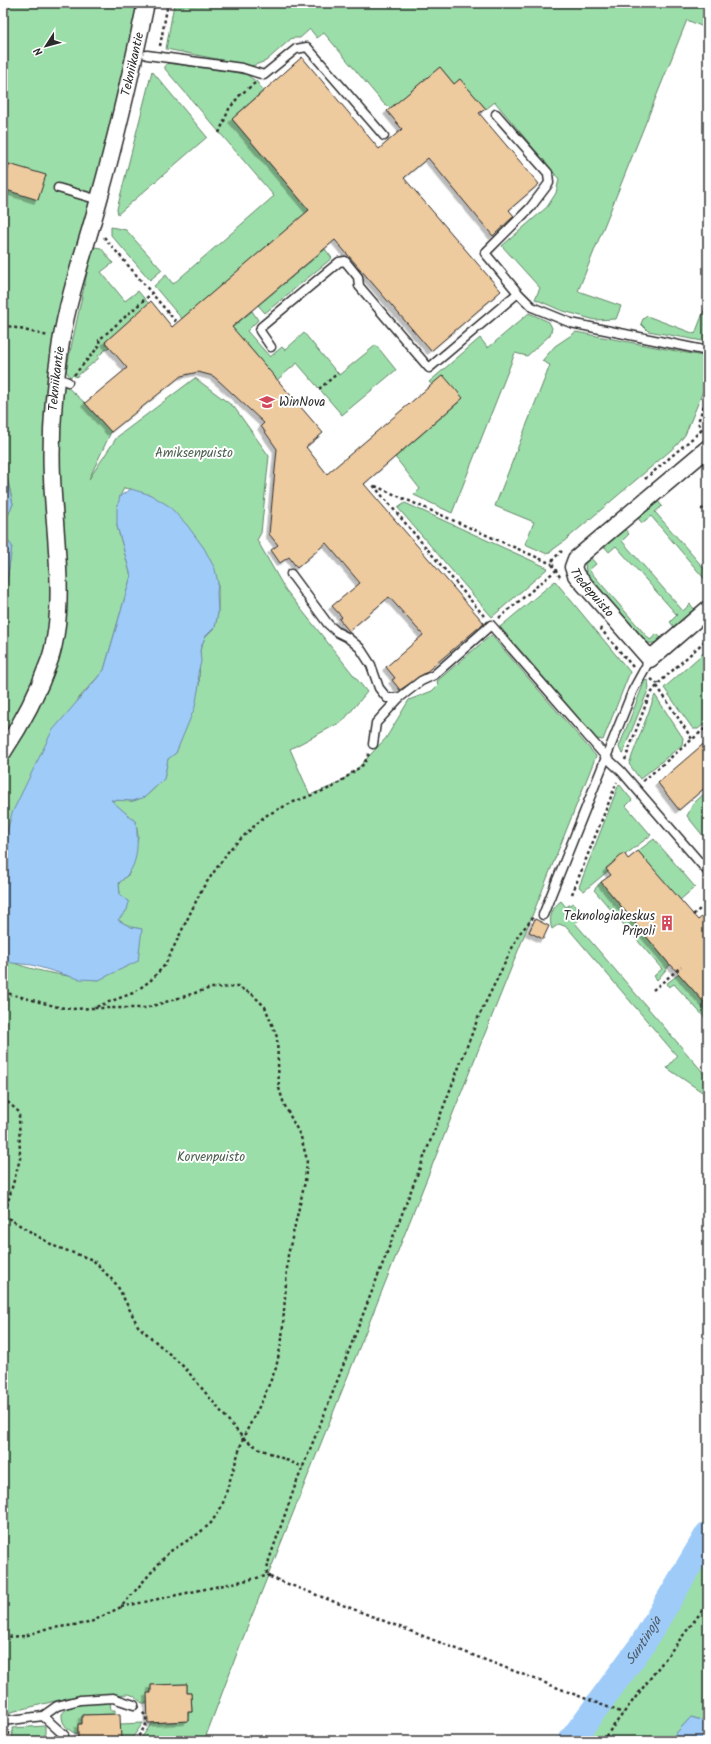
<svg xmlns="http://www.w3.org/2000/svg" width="711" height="1744" font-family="Kalam,sans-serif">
	<defs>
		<filter id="shadow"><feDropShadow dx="-3.5" dy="3.5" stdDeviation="0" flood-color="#0004"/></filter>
	</defs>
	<rect width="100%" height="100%" fill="#fff"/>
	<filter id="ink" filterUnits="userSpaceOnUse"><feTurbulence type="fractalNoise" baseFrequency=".025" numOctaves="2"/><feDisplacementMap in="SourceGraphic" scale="8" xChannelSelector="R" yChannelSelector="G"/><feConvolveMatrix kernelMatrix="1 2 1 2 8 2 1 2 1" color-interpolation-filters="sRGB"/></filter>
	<g filter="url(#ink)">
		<g fill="#9cdea9" stroke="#64846a">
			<path d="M3 3H62L145 8 56 377 85 403 111 432 89 479 117 437 195 378 234 407 269 456 261 533 257 540 285 589 367 692 343 721 290 749 310 795 335 785 355 771 386 738 409 700 432 691 438 685 437 681 491 635 596 756 239 1648 204 1741H139L152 1723 188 1721V1712H192L191 1693H187V1684L151 1685V1693L147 1703H142L134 1696 129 1694 71 1697 3 1714V958C27 971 72 977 99 980L142 929 131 927 118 920 127 910 120 895 119 883 129 874 138 837 136 822 110 800 133 801 145 797 164 779 168 758 176 753 199 685 200 650 205 637 215 627 218 613V583L131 489 124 488 120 496 117 526 131 576 104 670 79 698 3 847V609L12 546 3 535V526L13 504 5 467 3 466Z"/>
			<path d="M399 3H708V29L687 20 578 291 621 306 616 319 595 320 560 310 535 299 540 288 502 246 547 207 556 193 559 179 495 102 486 109 460 79 454 84 440 67 391 108 384 104 324 33 317 38 310 29 300 38H292L266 61 252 66 166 49 174 4 246 7Z"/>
			<path d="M168 63 246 74 257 82 263 91 232 119 309 210 182 319 154 286 166 275 173 284 274 196 165 69V65Z"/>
			<path d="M152 71 207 137 118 214 117 209Z"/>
			<path d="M111 227 126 230 162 270 150 280 111 235Z"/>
			<path d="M95 247 101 248 113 263 101 272 125 301 138 291 149 304 105 342 109 347 98 356 99 358 76 377 73 375 70 377 66 371 91 254Z"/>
			<path d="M325 249 332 258 265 313 258 305Z"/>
			<path d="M708 300V342L648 331 641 324 643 319 647 316 695 334Z"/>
			<path d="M252 311 258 320 247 331 270 357 282 347 285 350 304 333 339 375 376 345 396 370 342 415 297 363 277 380 240 336 235 340 227 331Z"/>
			<path d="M529 313 549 322 552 328 550 335 527 356 515 353 452 513 414 495 420 489 395 457 463 398 432 385 429 382 480 338 488 348Z"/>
			<path d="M576 332 708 357V379L685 435 677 445 562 543 547 554 525 544 534 522 495 506 550 365 542 361 555 346Z"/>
			<path d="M657 500 662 506 655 512 708 573V583L651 516 642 523 637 517Z"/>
			<path d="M405 503 548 568 492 617 398 508Z"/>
			<path d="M624 528 629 534 622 541 683 611 690 604 695 610 675 628 670 622 677 615 616 546 609 552 604 546Z"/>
			<path d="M590 557 596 564 589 570 650 640 657 634 661 638C657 645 649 644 643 641L586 574 585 562Z"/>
			<path d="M555 581 630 672 603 740 597 739 500 627Z"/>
			<path d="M708 649V721L698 729H693L664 688Z"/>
			<path d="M645 680 648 681 649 688 624 749V753L621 752 619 747Z"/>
			<path d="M655 695 683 738 682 745 640 779 629 764Z"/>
			<path d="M619 784 632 800 626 806 651 835 625 855 624 854 606 868 608 871 584 891 579 887Z"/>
			<path d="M708 790V842L687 816 693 804Z"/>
			<path d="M654 839 695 887 680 900 638 851Z"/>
			<path d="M601 882 670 965 657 980 654 976 662 969 594 890Z"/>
			<path d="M561 901 566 907 573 903 584 916 575 923 707 1077 703 1080 708 1086V1096L667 1068 677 1056 567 927 559 924 552 929C548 919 552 907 561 901Z"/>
			<path d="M679 974 708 1007V1021L674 984 669 987 666 984Z"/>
			<path d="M708 1534V1722L691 1717 669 1741H571L642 1645Z"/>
			<path d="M110 1702 111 1710H115V1714L82 1715V1724H78V1734C69 1732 61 1724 62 1714 72 1700 94 1703 110 1702Z"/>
			<path d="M143 1723 130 1741H121L120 1724Z"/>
			<path d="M45 1726V1739H48V1741H13L12 1728Z"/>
		</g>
		<g fill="#9ecbf8" stroke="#708ba6">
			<path d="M3 466 4 467 13 504 3 526Z"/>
			<path d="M131 489 151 495 169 506 187 525 204 548 215 569 218 583 217 593 218 613 215 627 205 637 200 650 201 662 198 673 199 685 195 707 176 753 168 759 164 779 145 797 133 801 111 800 136 822C138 838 139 861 128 874 126 877 122 880 119 883L120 895 129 902 127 910 118 920 131 927 142 929 138 961 99 980 79 979 32 965 12 963 3 958V847L12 813 52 731 104 670 131 576 117 526V508L120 496Z"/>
			<path d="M3 535 12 546 3 609Z"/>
			<path d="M691 1717 708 1722V1741H669Z"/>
		</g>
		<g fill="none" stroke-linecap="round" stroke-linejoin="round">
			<path stroke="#9ecbf8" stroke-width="26" id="s1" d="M571 1741 642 1645 708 1534"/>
		</g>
		<g fill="#eeca9f" stroke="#2b2b2b" filter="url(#shadow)">
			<path d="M302 57 379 149 402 129 387 111 440 67 454 84 460 79 486 109 479 113 539 184 509 210 514 216 493 236 428 158 404 178 501 291 431 351 335 240 232 327 323 433 306 447 327 474 443 375 463 398 364 484 484 623 424 674 400 690 392 680 395 678 386 667 423 635 389 597 349 631 339 619 342 617 332 606 360 583 326 543 297 568 289 557 280 563 271 550 278 545 269 534 277 449 261 426 264 423 219 381 213 376 198 372 181 376 111 432 85 403 127 368 105 342 151 301 172 327 309 210 232 119Z"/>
			<path d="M9 164 46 175 38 200 3 189Z"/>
			<path d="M708 740V785L679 810 658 783Z"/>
			<path d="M638 851 698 920 708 912V1007L671 965H670L601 882 611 875 606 869 624 853 628 859Z"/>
			<path d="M535 919 549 926 543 939 529 932Z"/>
			<path d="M187 1684V1693H191L192 1712H188V1721L148 1723 147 1693H151V1685Z"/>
			<path d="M120 1714 121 1741H78V1724H82V1715Z"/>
		</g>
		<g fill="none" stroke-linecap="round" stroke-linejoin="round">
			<g stroke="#2b2b2b" stroke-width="11">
				<g id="lane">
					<path d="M147 55 242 68 264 75 296 49 307 47 384 136"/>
					<path d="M496 114 548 173 549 183 530 208 485 253 518 293"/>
					<path d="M58 188 99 200"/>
					<path d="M271 347 260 331 261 327 339 262 345 261 358 277 359 286 429 368 518 293 532 307 571 323 708 351"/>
					<path d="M56 377 68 382"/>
					<path d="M291 574 328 624 337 632 347 637 360 648 371 665 379 688 387 698H399L421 681 434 675 491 625 606 757 621 771 708 872"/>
					<path d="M373 744 376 723 399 698"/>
					<path d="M543 915 633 690 650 659"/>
					<path d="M43 1716 64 1735"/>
					<path d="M3 1721 43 1716 57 1706 80 1700 113 1698 134 1705"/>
				</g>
			</g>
			<g stroke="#2b2b2b" stroke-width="19">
				<g id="street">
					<path id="s2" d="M708 448 576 559 573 567 576 575 650 659 708 609"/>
					<path id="s3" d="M3 752C21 725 39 690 50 659 67 607 54 531 52 477 50 431 54 387 61 342 69 293 86 247 99 199 117 135 132 69 146 3"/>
				</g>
			</g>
			<g stroke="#2b2b2b" stroke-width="2.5" stroke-dasharray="3 3" stroke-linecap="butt">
				<path d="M160 46 168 3"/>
				<path d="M219 133 229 109 240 95 255 83"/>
				<path d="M104 237 177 323"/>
				<path d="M3 326 4 325 48 336"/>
				<path d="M74 375 100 345 99 340 152 293"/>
				<path d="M319 389 338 373"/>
				<path d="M702 431 698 422 708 394"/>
				<path d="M645 479 702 430"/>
				<path d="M708 504 702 509 708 516"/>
				<path d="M560 577 552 564 553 559 562 551"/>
				<path d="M484 616 373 485 552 564"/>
				<path d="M499 618 555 571"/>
				<path d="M600 628 633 667"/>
				<path d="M651 679 658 684"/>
				<path d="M657 686 692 739"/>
				<path d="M625 760 649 696 660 682 708 638"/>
				<path d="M643 781 708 726"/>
				<path d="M572 894 617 782"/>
				<path d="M693 915 708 902"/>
				<path d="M653 990 681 967"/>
				<path d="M3 992 58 1007 72 1009 93 1008 133 993 150 981 165 965 202 889 230 849 265 816 291 803 333 787 364 764 369 753"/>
				<path d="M3 1098 19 1112 20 1159 4 1216"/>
				<path d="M3 1215 54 1246 93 1260 117 1285 138 1326 185 1368 243 1438 258 1448 303 1467"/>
				<path d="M270 1576H266L269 1560 295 1486 324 1415 478 1018 519 934 533 918"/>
				<path d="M270 1577 623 1713"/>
				<path d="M121 1607 266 1576"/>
				<path d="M3 1637 25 1636 45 1629 89 1623 121 1607 169 1552 198 1534 211 1523 222 1506 243 1438 262 1401 276 1368 282 1339 288 1255 305 1182 307 1160 301 1137 284 1104 279 1088 277 1037 265 1007 252 994 238 987 211 988 146 1008H93"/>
				<path d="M9 1741V1732"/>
				<path d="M135 1741 146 1725V1716L142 1712"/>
				<path d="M602 1741 708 1603"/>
			</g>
			<use href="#lane" stroke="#fff" stroke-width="8"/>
			<use href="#street" stroke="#fff" stroke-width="16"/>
		</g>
	</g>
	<defs>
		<g id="school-bare" transform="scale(1.2)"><path d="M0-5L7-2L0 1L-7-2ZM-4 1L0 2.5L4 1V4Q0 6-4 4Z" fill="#d1495b" stroke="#fff" stroke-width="2.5" paint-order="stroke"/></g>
		<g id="building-bare" transform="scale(1.2)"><path d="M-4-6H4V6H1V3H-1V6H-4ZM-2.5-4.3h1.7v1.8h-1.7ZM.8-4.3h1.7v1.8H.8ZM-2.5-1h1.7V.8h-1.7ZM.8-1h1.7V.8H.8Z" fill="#d1495b" stroke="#fff" stroke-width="2.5" paint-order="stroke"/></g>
	</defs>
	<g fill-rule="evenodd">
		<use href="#school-bare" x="267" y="402"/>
		<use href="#building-bare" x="667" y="923"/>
	</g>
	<g text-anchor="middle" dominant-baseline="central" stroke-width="4" stroke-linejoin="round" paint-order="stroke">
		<g font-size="13" fill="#2b2b2b" stroke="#fff">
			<text stroke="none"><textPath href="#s3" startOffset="710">Tekniikantie</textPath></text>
			<text stroke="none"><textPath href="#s3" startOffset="386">Tekniikantie</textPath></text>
			<text stroke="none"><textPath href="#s2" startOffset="213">Tiedepuisto</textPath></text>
		</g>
		<g font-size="13" fill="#2b2b2b" stroke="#fff" text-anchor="start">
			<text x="279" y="402">WinNova</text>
			<text x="655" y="916" text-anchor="end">Teknologiakeskus<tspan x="655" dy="15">Pripoli</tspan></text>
		</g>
		<g font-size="13" fill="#4d6151" stroke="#fff">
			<text x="194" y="453">Amiksenpuisto</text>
			<text x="211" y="1157">Korvenpuisto</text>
		</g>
		<g font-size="14" font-style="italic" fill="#4e5b68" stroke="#fff">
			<text stroke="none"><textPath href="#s1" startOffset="124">Suntinoja</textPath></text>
		</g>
	</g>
	<rect width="711" height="1744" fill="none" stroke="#fff" stroke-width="16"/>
	<rect x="8" y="8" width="695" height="1728" fill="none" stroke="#2b2b2b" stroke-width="1.5" filter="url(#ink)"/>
	<g transform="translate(46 46) rotate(234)" stroke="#ffffff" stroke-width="3" paint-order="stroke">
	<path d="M0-3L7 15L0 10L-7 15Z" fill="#2b2b2b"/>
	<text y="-6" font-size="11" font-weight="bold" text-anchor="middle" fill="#2b2b2b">N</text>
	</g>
</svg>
